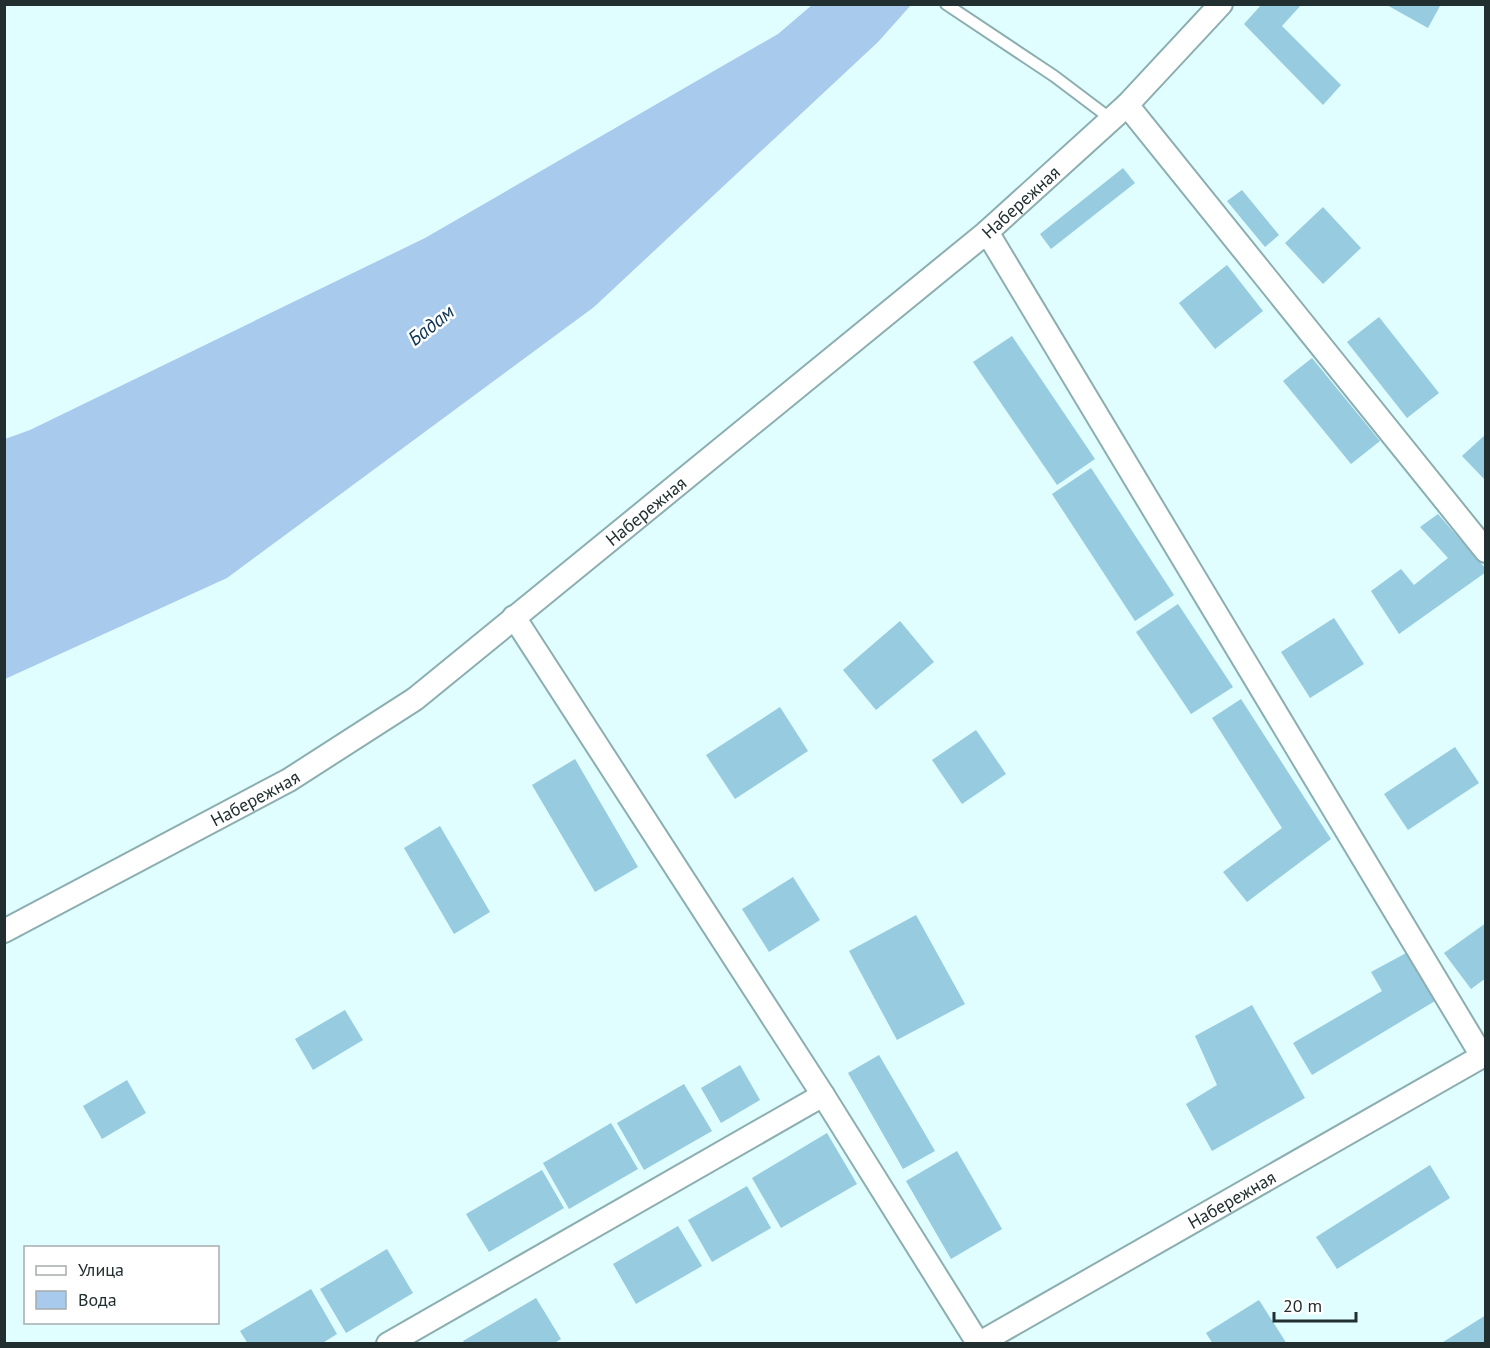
<svg xmlns="http://www.w3.org/2000/svg" width="1490" height="1348" font-family="'PT Sans',sans-serif">
	<rect width="100%" height="100%" fill="#e0fdff"/>
	<path fill="#a8caed" d="M812 5H911L878 42 594 307 227 578 5 679V439L30 430 425 238 778 34Z"/>
	<g fill="#97cbe0">
		<path d="M1262 4H1302L1282 26 1341 85 1323 105 1244 24Z"/>
		<path d="M1385 4H1441L1428 28Z"/>
		<path d="M1123 168 1135 183 1051 249 1040 234Z"/>
		<path d="M1242 190 1279 235 1265 247 1227 201Z"/>
		<path d="M1323 207 1361 248 1323 284 1285 243Z"/>
		<path d="M1227 265 1263 311 1215 349 1179 303Z"/>
		<path d="M1379 317 1439 393 1407 418 1347 342Z"/>
		<path d="M1012 336 1095 459 1057 485 973 362Z"/>
		<path d="M1312 358 1380 441 1351 464 1283 381Z"/>
		<path d="M1486 434V481L1462 456Z"/>
		<path d="M1091 468 1174 595 1135 621 1052 494Z"/>
		<path d="M1438 514 1486 569V572L1399 634 1371 591 1401 569 1414 585 1448 558 1420 527Z"/>
		<path d="M1178 604 1233 687 1191 714 1136 632Z"/>
		<path d="M1334 618 1364 664 1310 698 1281 652Z"/>
		<path d="M900 621 934 662 876 710 843 670Z"/>
		<path d="M1241 699 1331 839 1247 902 1223 872 1282 828 1212 718Z"/>
		<path d="M780 707 808 751 735 799 706 755Z"/>
		<path d="M976 730 1006 774 962 804 932 760Z"/>
		<path d="M1455 747 1479 783 1408 830 1384 794Z"/>
		<path d="M575 759 638 867 595 892 532 785Z"/>
		<path d="M440 826 490 912 454 934 404 848Z"/>
		<path d="M793 877 820 920 769 952 742 909Z"/>
		<path d="M916 915 965 1004 897 1040 849 951Z"/>
		<path d="M1486 923V978L1471 989 1444 953Z"/>
		<path d="M1408 952 1435 1001 1312 1075 1293 1043 1382 991 1371 972Z"/>
		<path d="M1252 1005 1305 1098 1212 1151 1186 1104 1217 1085 1195 1036Z"/>
		<path d="M345 1010 363 1040 313 1070 295 1039Z"/>
		<path d="M879 1055 935 1151 903 1169 848 1073Z"/>
		<path d="M740 1065 760 1100 721 1123 701 1088Z"/>
		<path d="M127 1080 146 1113 102 1139 83 1106Z"/>
		<path d="M684 1084 712 1131 644 1170 617 1123Z"/>
		<path d="M611 1123 638 1169 569 1209 543 1163Z"/>
		<path d="M827 1133 857 1184 781 1228 752 1178Z"/>
		<path d="M957 1151 1002 1229 951 1259 906 1181Z"/>
		<path d="M1430 1165 1450 1198 1337 1269 1316 1237Z"/>
		<path d="M542 1170 564 1208 489 1252 466 1214Z"/>
		<path d="M747 1186 771 1228 712 1262 688 1220Z"/>
		<path d="M678 1226 702 1266 636 1304 613 1264Z"/>
		<path d="M387 1249 413 1293 346 1333 320 1289Z"/>
		<path d="M311 1289 337 1334 321 1344H248L240 1331Z"/>
		<path d="M536 1298 561 1339 553 1344H465L463 1341Z"/>
		<path d="M1259 1300 1287 1344H1213L1206 1333Z"/>
		<path d="M1486 1315V1344H1440Z"/>
	</g>
	<g fill="none" stroke-linecap="round" stroke-linejoin="round">
		<g stroke="#8caeb0" stroke-width="14">
			<path id="service" d="M946 4 1054 76 1111 119"/>
		</g>
		<g stroke="#8caeb0" stroke-width="26">
			<g id="minor">
				<path d="M1127 105 1486 551"/>
				<path d="M987 232 1482 1056"/>
				<path d="M514 617 823 1095 978 1343"/>
				<path id="s1" d="M4 931 289 780 415 699 987 232 1127 105 1221 4"/>
				<path d="M388 1344 823 1095"/>
				<path id="s2" d="M978 1344 1486 1054"/>
			</g>
		</g>
		<use href="#service" stroke="#fff" stroke-width="10"/>
		<use href="#minor" stroke="#fff" stroke-width="22"/>
	</g>
	<g text-anchor="middle" dominant-baseline="central" stroke-width="5" stroke-linejoin="round" paint-order="stroke">
		<g font-size="18" fill="#212f30" stroke="#fff">
			<text stroke="none"><textPath href="#s1" startOffset="1256">Набережная</textPath></text>
			<text stroke="none"><textPath href="#s1" startOffset="770">Набережная</textPath></text>
			<text stroke="none"><textPath href="#s1" startOffset="284">Набережная</textPath></text>
			<text stroke="none"><textPath href="#s2" startOffset="292">Набережная</textPath></text>
		</g>
		<g font-size="20" font-style="italic" fill="#0e3455" stroke="#fff">
			<text transform="translate(431 325) rotate(-38)">Бадам</text>
		</g>
	</g>
	<rect width="1490" height="1348" fill="none" stroke="#212f30" stroke-width="12"/>
	<rect x="24" y="1246" width="195" height="78" fill="#ffffff" stroke="#a6acac" stroke-width="1.5"/>
	<rect x="36" y="1266" width="30" height="9" fill="#ffffff" stroke="#a6acac" stroke-width="1.5"/>
	<text x="78" y="1276" font-size="18" fill="#212f30">Улица</text>
	<rect x="36" y="1291" width="30" height="18" fill="#a8caed" stroke="#a6acac" stroke-width="1.5"/>
	<text x="78" y="1306" font-size="18" fill="#212f30">Вода</text>
	<path d="M1274 1312v9h82v-9" fill="none" stroke="#212f30" stroke-width="3"/>
	<text x="1283" y="1312" font-size="18" fill="#212f30" stroke="#ffffff" stroke-width="4.5" paint-order="stroke">20 m</text>
</svg>
